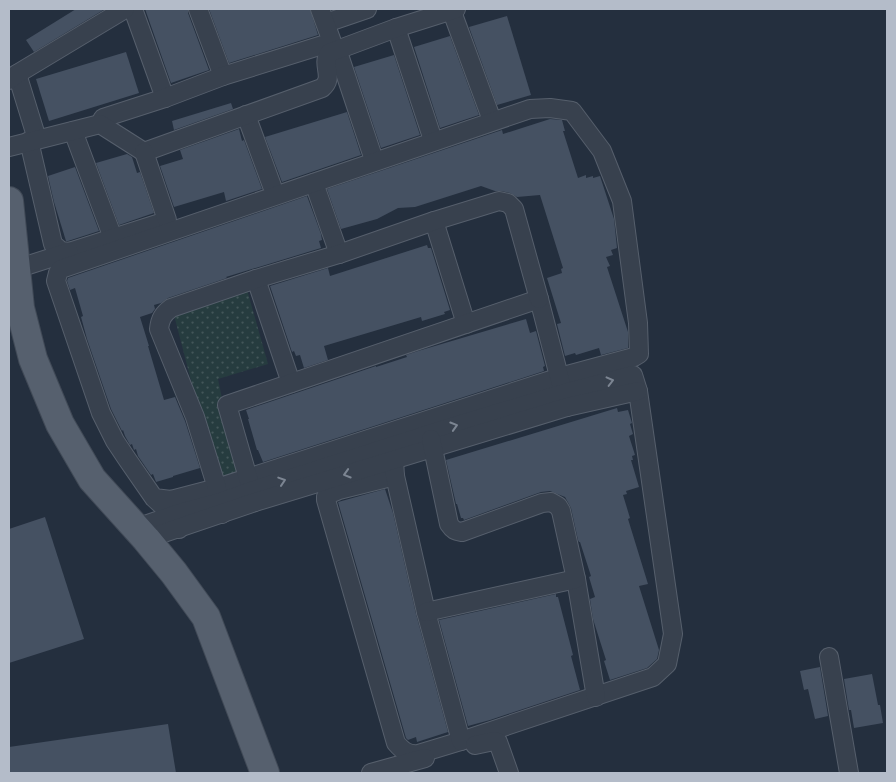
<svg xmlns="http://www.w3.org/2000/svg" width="896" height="782" font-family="'IBM Plex Sans',sans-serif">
	<defs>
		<pattern id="park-dots" width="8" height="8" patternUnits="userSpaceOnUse" patternTransform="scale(1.25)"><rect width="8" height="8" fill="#263c3f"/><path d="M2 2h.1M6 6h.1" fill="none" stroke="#435659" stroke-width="1.8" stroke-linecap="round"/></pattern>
	</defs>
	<rect width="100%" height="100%" fill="#242f3e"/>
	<path fill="url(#park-dots)" d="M246 286 268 364 218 379 237 472 216 484 212 461 174 315Z"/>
	<g fill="#455162">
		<path d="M76 9H105L34 52 26 40Z"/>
		<path d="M145 9H188V13L209 70 171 83Z"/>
		<path d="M209 9H310L318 35 229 63Z"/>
		<path d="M507 16 531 95 497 105 469 27Z"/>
		<path d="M450 36 479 115 440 128 414 47Z"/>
		<path d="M126 52 139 93 49 121 36 79Z"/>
		<path d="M394 55 420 135 381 148 354 67Z"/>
		<path d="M231 103 233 109 174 130 172 121Z"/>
		<path d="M347 112 361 155 282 182 265 137Z"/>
		<path d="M550 119 562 120 565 131H563L578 178 586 175V178L593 176V178L600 176 614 219 617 248 611 250 613 255 606 257 610 266 607 267 628 332V348L601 355 599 348 576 355 575 353 565 356 557 324 561 323 547 278 562 273 561 269 563 268 540 195 517 197 510 193 501 191H495L481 186 415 207 398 208 377 219 341 229 327 189 502 130 503 134Z"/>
		<path d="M239 129 242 141 244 140 262 189 226 201 224 192 174 207 160 166 183 159 180 150Z"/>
		<path d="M127 154 132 157 137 173 140 172 154 213 119 225 96 163Z"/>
		<path d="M75 167 99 231 68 241H66L54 202 48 176Z"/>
		<path d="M307 196 321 234 322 240 319 241 321 248 226 277 227 278 168 298 161 303 154 305 155 309 152 313 140 317 149 346H148L164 400 175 397 185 421 200 468 173 476V477L156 482 153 474 151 475 138 456 136 449 134 450 132 444 130 445 125 436 123 430 122 431 111 409 87 339 81 317 83 316 75 288 70 290 67 281 68 278Z"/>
		<path d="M427 245 428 248H431L450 310 444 312 445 314 422 321 421 317 324 346 328 360 304 368 300 355 296 356 294 351 292 352 270 286 328 268 330 276Z"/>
		<path d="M526 319 530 333 536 331 545 366 543 367 544 371 263 462 258 450H257L248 419H249L246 410 376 366V367L407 357 406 355 418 351Z"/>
		<path d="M617 408 618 412 628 410 632 423 630 424 633 434 629 436 635 455 632 456 633 460H631L639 487 626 491 627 494 623 495 630 518 628 519 648 584 639 586 659 650 657 659 647 668 610 680 604 661 606 660 593 619 590 599 595 597 589 577 591 576 580 542H579L578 540 571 508 565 497 550 491 541 492 464 520 463 518H461L457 504H456L446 460Z"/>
		<path d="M385 489 393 513 416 614 448 732 417 742 416 737 408 740 406 738 338 502Z"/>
		<path d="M45 517 84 639 9 663V529Z"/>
		<path d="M556 594V597H558L573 655 571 656 580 690 490 720 468 726 439 620Z"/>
		<path d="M820 667 828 716 815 719 808 689 804 690 800 671Z"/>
		<path d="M872 674 878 705H880L883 723 854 728 851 710H849L844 679Z"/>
		<path d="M168 724 176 773H9V747Z"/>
	</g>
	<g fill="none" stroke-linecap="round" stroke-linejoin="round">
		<g stroke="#565f6c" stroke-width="20">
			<g id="street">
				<path d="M133 9 165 98"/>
				<path d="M198 9 223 76"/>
				<path d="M451 9 490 115"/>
				<path d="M326 23 367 9"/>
				<path d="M396 28 431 134"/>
				<path d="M337 49 372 154"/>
				<path d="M17 74 37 139"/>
				<path d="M9 80 17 74 125 9"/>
				<path d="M246 115 272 186"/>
				<path d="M100 124 103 118 165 98 223 76 332 42 320 9"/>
				<path d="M73 131 113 238"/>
				<path d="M29 141 53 244 61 251 69 252 160 223"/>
				<path d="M9 147 100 124 144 152 322 88C335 77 321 66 329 53L396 28 456 9"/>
				<path d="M144 152 167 220"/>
				<path d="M314 183 339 254"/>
				<path d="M434 221 466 324"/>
				<path d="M16 269 69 252"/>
				<path d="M256 279 291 383"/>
				<path d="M395 476 339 490 332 493 326 497V500L396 743C403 751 408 755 418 754L461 741"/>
				<path d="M154 498 171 500 217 488 560 377 634 357 639 354 638 323 622 201 602 151 572 111 550 108 530 109 61 269 58 273 56 281 101 413 115 441 127 459 154 498 166 509 179 529"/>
				<path d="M255 502 227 405 539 299 567 407"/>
				<path d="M222 514 217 503V488L195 417 159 329C160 319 163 314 171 308L256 279 339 254 434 221 499 201 508 203 514 209 539 299"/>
				<path d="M136 528 183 512 217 503 251 491 451 427 564 393 633 375 638 391 673 634 667 664 653 677 461 741 426 612 395 476 394 460 382 449"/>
				<path d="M146 539 255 502 498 428 567 407 638 391"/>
				<path d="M576 579 596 697"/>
				<path d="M426 612 576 579 561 511 558 506 551 502 542 503 462 532C455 531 453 530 449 524L431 439"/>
				<path d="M829 657 849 773"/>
				<path d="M475 745 494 741 498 742 509 773"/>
				<path d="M371 773 425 758"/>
			</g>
		</g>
		<g stroke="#414a57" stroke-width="30">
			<path id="primary" d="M9 201 20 308 33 359 60 424 92 479 146 539 174 573 206 617 265 773"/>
		</g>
		<use href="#street" stroke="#38414e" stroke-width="18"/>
		<use href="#primary" stroke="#56606e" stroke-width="28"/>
	</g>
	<defs><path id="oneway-chevron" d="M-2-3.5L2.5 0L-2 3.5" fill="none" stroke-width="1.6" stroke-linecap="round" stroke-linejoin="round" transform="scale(1.25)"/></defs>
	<g stroke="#7c8592">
		<use href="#oneway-chevron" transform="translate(610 381) rotate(-14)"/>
		<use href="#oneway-chevron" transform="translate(454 426) rotate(-17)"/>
		<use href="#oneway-chevron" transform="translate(347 474) rotate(163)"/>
		<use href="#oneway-chevron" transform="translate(282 481) rotate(-18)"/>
	</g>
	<rect width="896" height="782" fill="none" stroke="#b4bcc9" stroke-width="20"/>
</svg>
